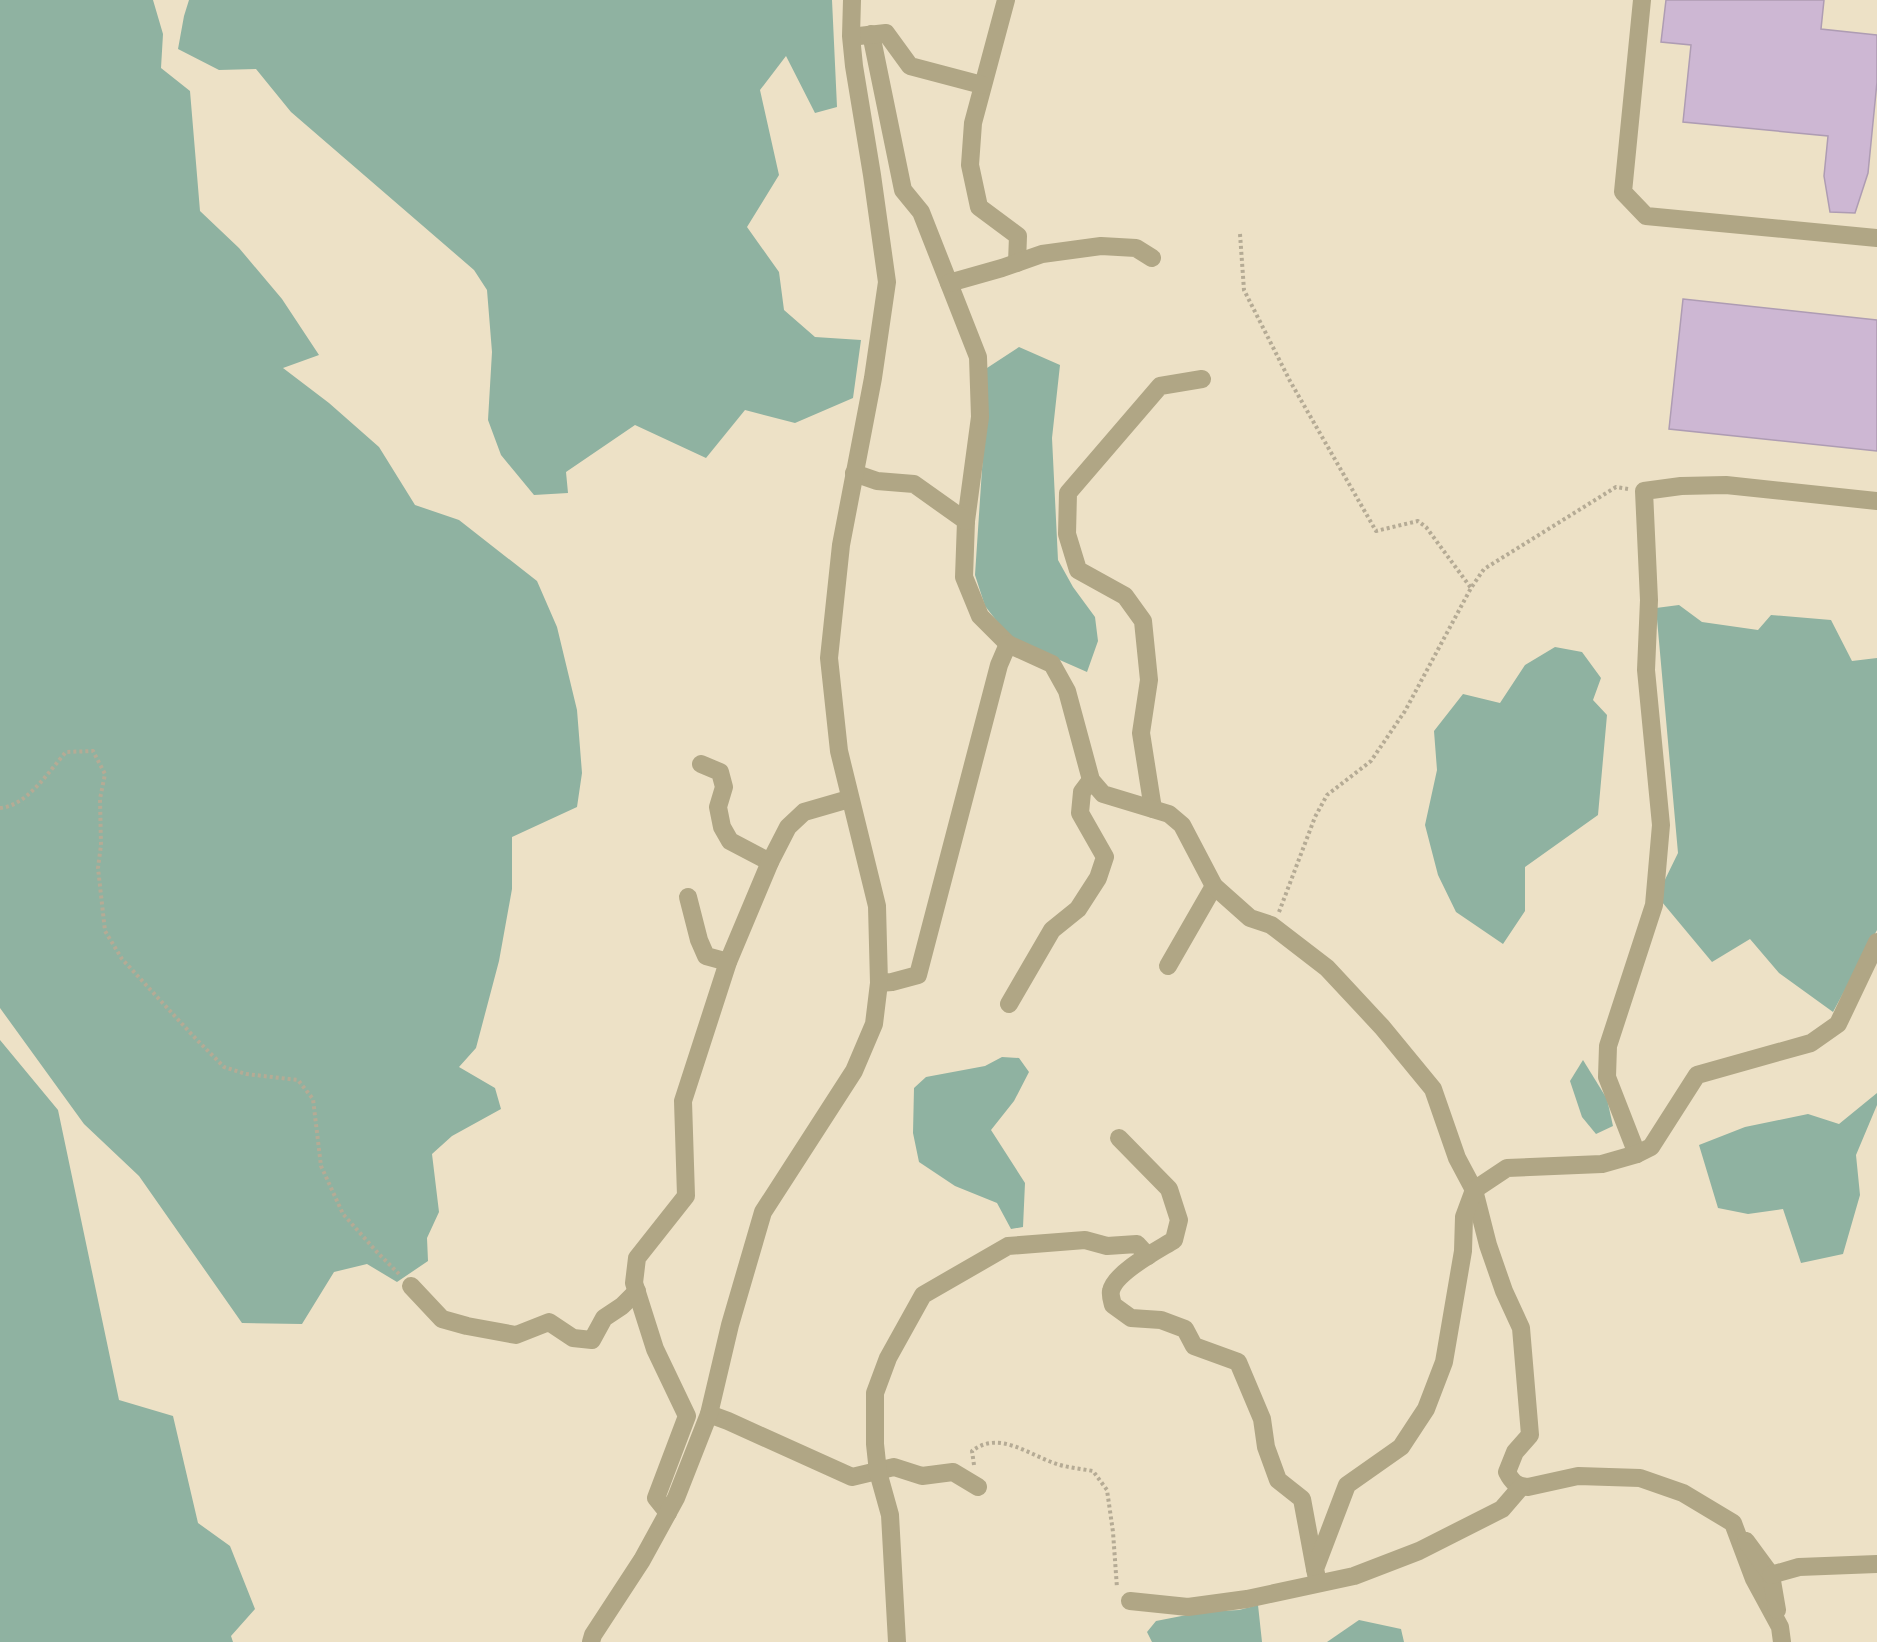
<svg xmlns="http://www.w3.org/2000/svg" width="1877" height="1642" font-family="Barlow,sans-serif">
	<rect width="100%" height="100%" fill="#ede1c6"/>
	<g fill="#8fb2a1">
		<path d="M0 0H153L163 34 161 68 190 91 200 211 239 248 282 299 319 355 283 368 329 403 379 447 415 505 459 520 537 581 557 627 577 710 582 773 577 807 512 837V889L499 961 476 1048 459 1067 495 1088 501 1109 452 1136 432 1154 439 1212 427 1238 428 1261 397 1282 367 1264 334 1272 302 1324 242 1323 139 1176 84 1124 0 1008Z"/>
		<path d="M189 0H832L837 107 815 113 786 56 760 90 779 175 747 227 779 272 784 310 815 337 861 340 853 398 795 423 745 410 706 458 635 425 566 472 568 493 534 495 501 455 488 420 492 352 487 290 474 270 291 112 256 69 219 70 178 49 184 16Z"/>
		<path d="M1019 347 1060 365 1052 438 1058 560 1073 587 1095 617 1098 641 1087 672 1010 638 985 606 975 575 985 424 987 368Z"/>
		<path d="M1679 605 1702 622 1758 630 1771 615 1831 620 1852 661 1877 658V930L1833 1012 1779 973 1750 939 1712 962 1657 896 1678 853 1656 608Z"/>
		<path d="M1555 647 1582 652 1601 678 1593 700 1607 715 1598 815 1525 867V911L1503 944 1456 912 1438 875 1425 825 1437 770 1434 731 1463 694 1500 703 1525 665Z"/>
		<path d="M0 1040 58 1110 119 1400 173 1416 198 1523 230 1546 255 1609 231 1636 233 1642H0Z"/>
		<path d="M1002 1057 1019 1058 1029 1072 1014 1101 991 1130 1025 1183 1023 1227 1011 1229 997 1203 955 1186 919 1162 913 1133 914 1088 926 1077 985 1066Z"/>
		<path d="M1583 1060 1607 1099 1613 1126 1596 1134 1582 1117 1570 1081Z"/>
		<path d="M1877 1093V1105L1856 1155 1860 1195 1843 1254 1801 1263 1783 1209 1748 1214 1718 1208 1699 1145 1745 1127 1808 1114 1839 1124Z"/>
		<path d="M1258 1605 1262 1642H1152L1147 1632 1156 1621 1202 1612 1239 1610Z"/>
		<path d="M1359 1620 1401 1629 1404 1642H1327Z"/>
	</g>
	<g fill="#cdb7d3" stroke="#ae9cb3" stroke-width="1.5">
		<path d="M1666 0H1824L1821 29 1877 35V82L1868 173 1855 213 1830 212 1824 176 1828 136 1683 122 1691 45 1661 42Z"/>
		<path d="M1683 299 1877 320V451L1669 429Z"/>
	</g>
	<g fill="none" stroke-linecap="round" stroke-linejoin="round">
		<g stroke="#b5ab95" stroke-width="4" stroke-dasharray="3 3" stroke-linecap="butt">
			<path d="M1240 234 1244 290 1290 381 1376 531 1418 521 1426 527 1471 588"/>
			<path d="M0 808C27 806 49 771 66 752L93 751 105 774 100 799 101 845 98 868 105 931 122 959 196 1039 224 1067 246 1074 298 1080 313 1099 321 1166 343 1214 376 1251 400 1275"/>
			<path d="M1279 912 1315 817 1327 795 1371 761 1405 711 1471 588 1484 569 1616 487 1628 489"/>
			<path d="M974 1465 972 1451C1000 1429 1031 1457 1060 1465 1071 1468 1082 1469 1093 1471L1107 1490 1113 1532 1117 1588"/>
		</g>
		<g stroke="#b0a685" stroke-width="18">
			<path d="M1006 0 973 123 970 165 979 207 1018 236 1017 263"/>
			<path d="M1642 0 1623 192 1646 216 1877 238"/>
			<path d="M871 34 903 190 921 212 978 357 980 417 966 521 964 577 980 616 1008 644"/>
			<path d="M859 36 886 33 910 66 982 85"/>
			<path d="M949 283 1002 268 1042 254 1101 246 1136 248 1152 258"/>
			<path d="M854 473 877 481 914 484 966 521"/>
			<path d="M701 764 720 772 724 787 718 807 722 827 730 841 770 862"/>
			<path d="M1153 809 1141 733 1149 680 1143 621 1125 596 1078 570 1067 534 1068 493 1160 386 1202 379"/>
			<path d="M688 897 699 940 706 956 728 962"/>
			<path d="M1168 966 1214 886"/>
			<path d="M879 983 892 982 918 975 999 665 1008 644 1052 664 1067 691 1091 780 1103 794 1169 814 1182 825 1214 886 1250 918 1271 925 1327 968 1382 1027 1433 1089 1457 1158 1474 1190 1488 1245 1504 1291 1521 1328 1530 1435 1515 1452 1507 1472C1512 1482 1516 1486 1528 1487L1578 1476 1640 1478 1683 1493 1733 1523 1754 1579 1780 1627 1782 1642"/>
			<path d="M1009 1004 1052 930 1078 909 1098 878 1105 857 1080 813 1082 792 1091 780"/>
			<path d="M1119 1138 1169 1189 1179 1220 1174 1240C1158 1250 1115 1272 1111 1291 1110 1295 1112 1301 1113 1305L1131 1318 1161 1320 1185 1329 1194 1346 1238 1362 1262 1419 1266 1447 1278 1480 1302 1499 1315 1569"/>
			<path d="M1637 1154 1607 1077 1608 1046 1654 905 1661 825 1646 670 1649 600 1644 491 1681 486 1726 485 1877 501"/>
			<path d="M411 1286 442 1319 467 1326 516 1335 549 1322 573 1338 592 1340 604 1318 622 1306 637 1291"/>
			<path d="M709 1414 728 1421 852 1477 894 1467 922 1476 953 1472 978 1487"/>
			<path d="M668 1513 656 1498 687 1416 655 1349 634 1283 637 1258 686 1196 683 1101 728 962 770 862 788 827 804 812 849 799"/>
			<path d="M1746 1541 1771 1575 1777 1610"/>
			<path d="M1771 1575 1799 1567 1877 1564"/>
			<path d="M1318 1583 1315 1569 1347 1485 1401 1447 1426 1409 1444 1362 1463 1251 1464 1217 1474 1190 1507 1168 1602 1164 1637 1154 1651 1147 1697 1075 1811 1043 1838 1024 1877 942"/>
			<path d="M1130 1601 1188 1607 1247 1599 1354 1576 1419 1551 1502 1509 1521 1487"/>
			<path d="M591 1642 593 1635 642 1560 676 1498 709 1414 730 1325 763 1212 854 1071 874 1024 879 983 877 906 839 751 829 658 841 545 873 378 887 282 872 175 854 66 851 36 852 0"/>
			<path d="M897 1642 890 1515 878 1472 875 1444V1393L888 1358 923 1295 1008 1246 1085 1240 1107 1246 1137 1244 1148 1256"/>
		</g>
	</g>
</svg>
